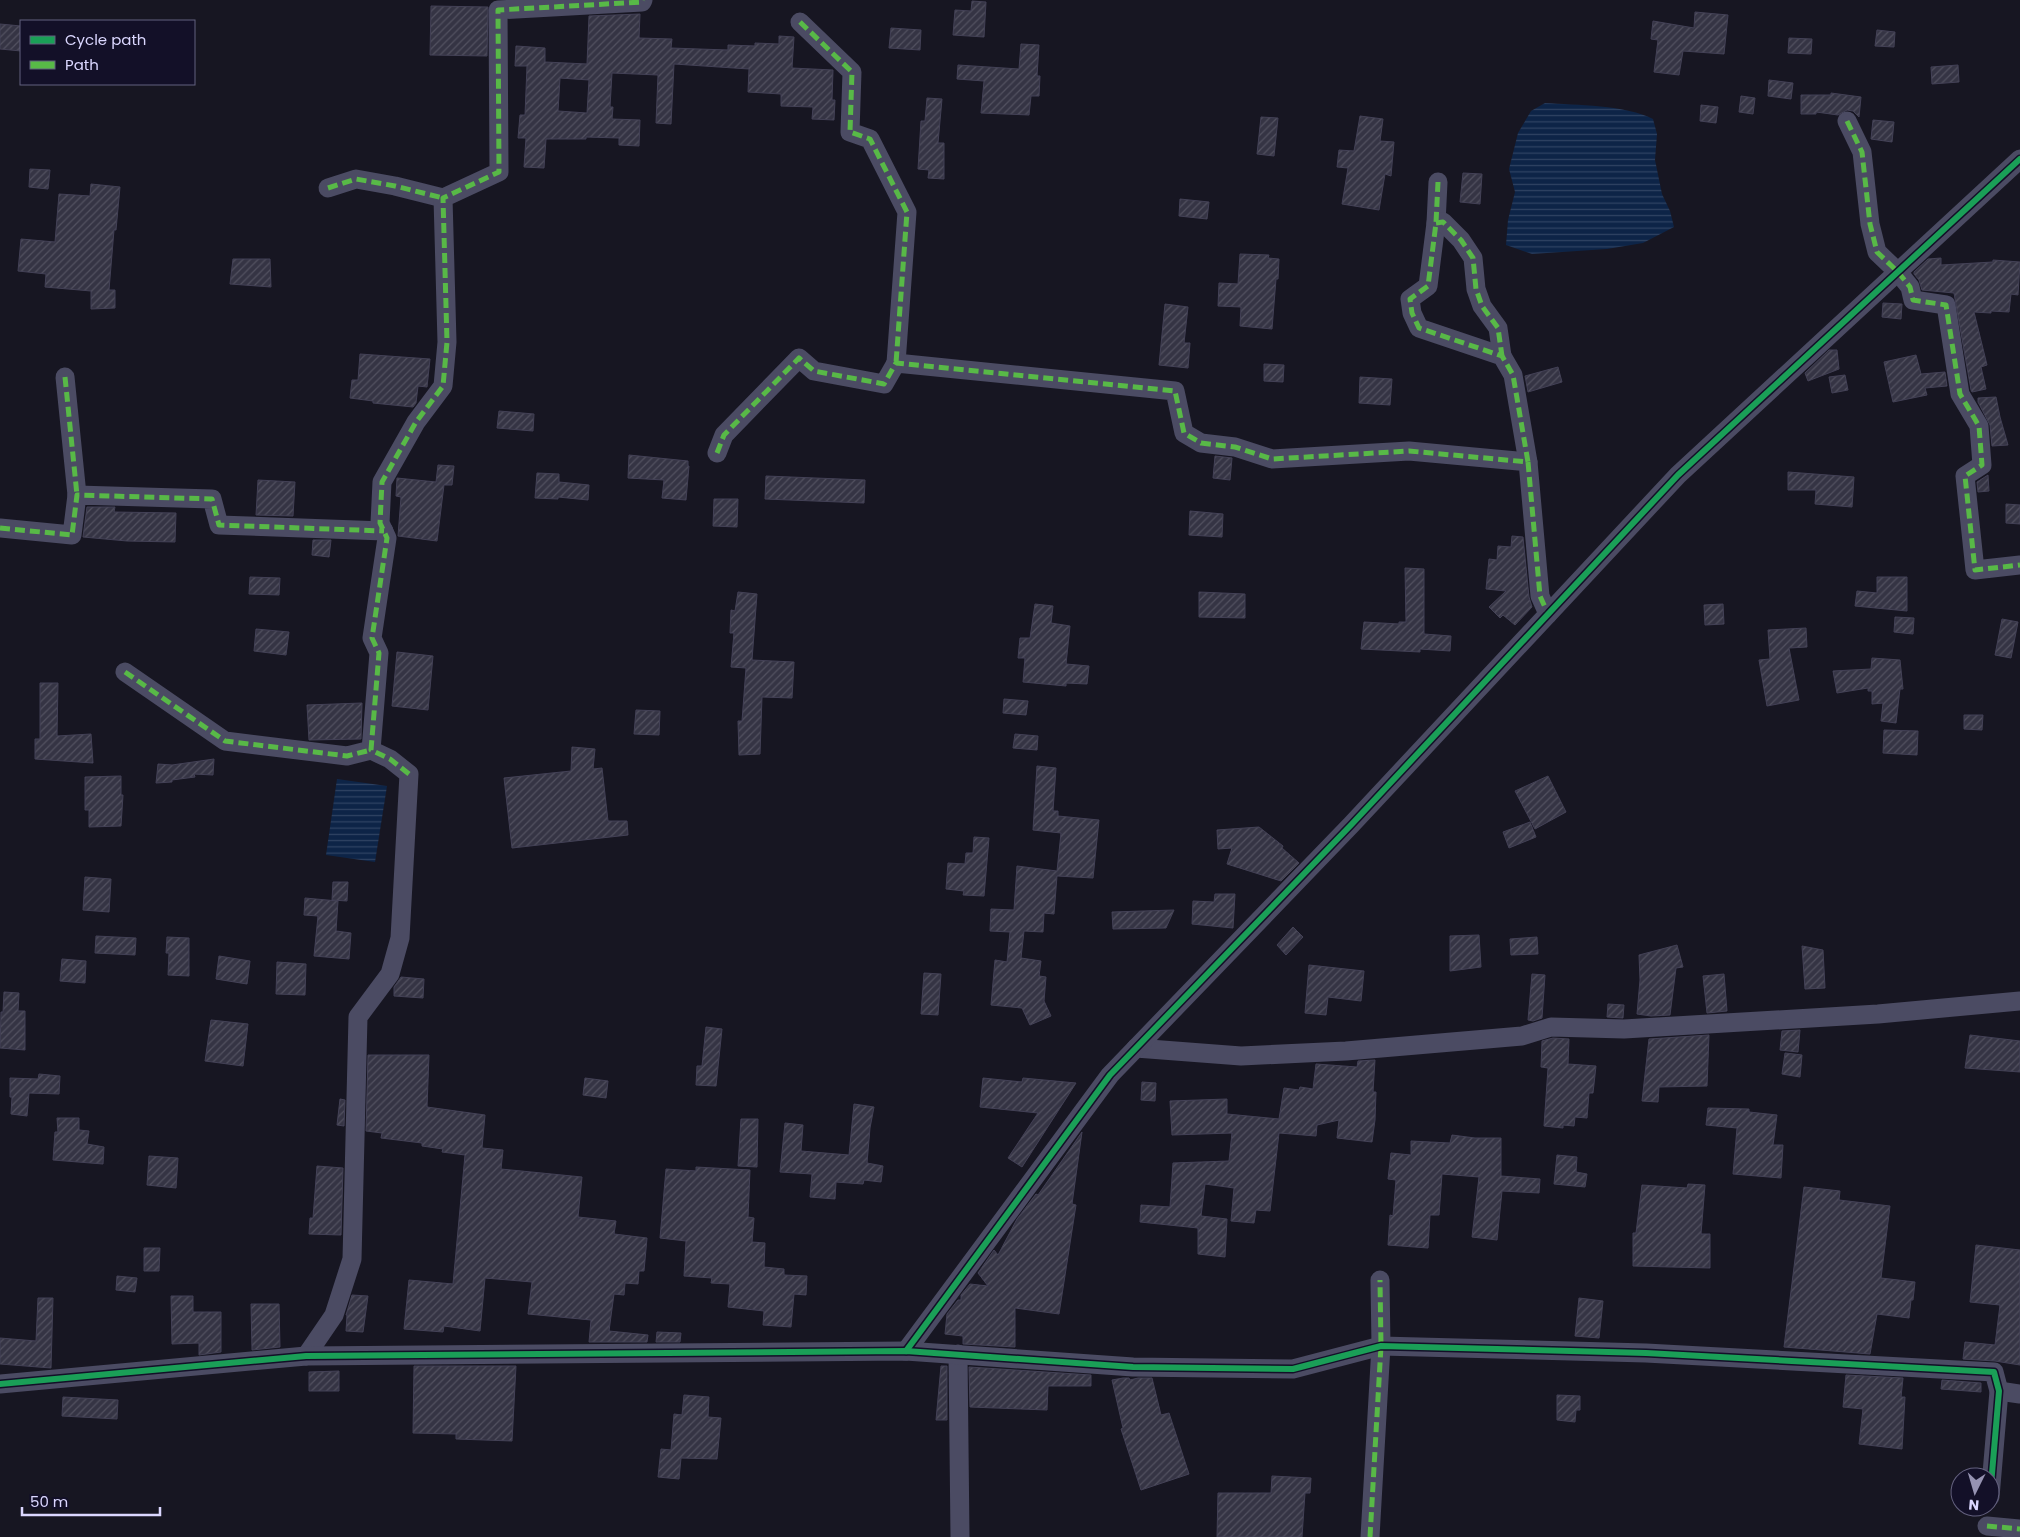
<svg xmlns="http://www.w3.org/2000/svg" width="2020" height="1537" font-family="Poppins,sans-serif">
	<defs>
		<pattern id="water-rules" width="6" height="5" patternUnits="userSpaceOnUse" patternTransform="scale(1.25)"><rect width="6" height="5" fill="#0d2447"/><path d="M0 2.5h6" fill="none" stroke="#304363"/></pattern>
		<pattern id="building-hatch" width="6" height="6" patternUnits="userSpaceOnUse" patternTransform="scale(1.25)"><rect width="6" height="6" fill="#353444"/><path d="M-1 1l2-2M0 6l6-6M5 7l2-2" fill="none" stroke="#525160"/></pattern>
	</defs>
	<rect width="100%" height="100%" fill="#171622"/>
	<g fill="url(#water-rules)">
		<path d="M1545 103C1575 105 1627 105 1653 119L1657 134 1655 160 1662 194 1670 211 1674 227 1643 243 1607 249 1532 254 1506 245 1508 220 1515 192 1509 169 1518 133 1531 111Z"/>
		<path d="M337 779 387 786 375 862 326 855Z"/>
	</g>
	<g fill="url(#building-hatch)" stroke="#434156" fill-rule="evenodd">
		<path d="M972 1 986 2 984 37 953 35 955 10 971 11Z"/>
		<path d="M431 6 488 7 487 56 430 55Z"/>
		<path d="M1695 12 1728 15 1724 54 1683 51 1679 75 1654 72 1658 40 1651 39 1653 21 1694 28Z"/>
		<path d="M640 14 639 38 672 39 671 48 728 50V45L755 46V43L779 44V36L794 37 792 68 833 70 832 100H835L834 120 812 119 813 107 781 106V94L748 92 749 69 674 64 671 124 656 123 658 75 612 73 610 107H613L612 119 640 120 639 146 619 145V138L586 137V139H546L544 168 524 167 526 138H518L520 115H525L527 66H515L516 46 545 48V62L587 64 589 16ZM560 78 589 80 587 113 558 111Z"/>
		<path d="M0 24 21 26V51L0 49Z"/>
		<path d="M891 28 921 30 920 50 889 48Z"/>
		<path d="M1877 30 1895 32 1894 47 1875 46Z"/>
		<path d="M1789 38 1812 39 1811 54 1788 53Z"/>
		<path d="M1021 44 1039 45 1037 76H1040L1039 96H1031L1029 115 981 113 984 81 957 79 958 65 1019 69Z"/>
		<path d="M1958 65 1959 82 1932 84 1931 67Z"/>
		<path d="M1769 80 1793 83 1791 99 1768 96Z"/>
		<path d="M1831 93 1861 97 1859 117 1853 111 1847 110 1838 115 1816 112V114H1801V95H1831Z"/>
		<path d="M1741 96 1755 98 1753 114 1739 112Z"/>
		<path d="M927 98 942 99 938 143H944V179L928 178 929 170 918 169 921 121H925Z"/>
		<path d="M1701 105 1718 107 1716 123 1700 121Z"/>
		<path d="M1360 116 1383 119 1380 141 1394 142 1391 176 1385 174 1379 210 1342 204 1348 168 1337 167 1339 150 1354 151Z"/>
		<path d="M1261 117 1278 118 1274 156 1257 154Z"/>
		<path d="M1873 120 1894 122 1892 142 1871 139Z"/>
		<path d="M30 169 50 170 48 189 29 187Z"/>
		<path d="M1463 173 1482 174 1480 204 1460 202Z"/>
		<path d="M91 184 120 187 116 230H114L109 290H115V308L91 309V291L45 287 46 274 18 271 21 239 55 242 59 194 90 196Z"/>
		<path d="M1180 199 1209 202 1207 219 1179 216Z"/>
		<path d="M1240 254 1269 255 1268 258 1279 259 1278 279H1276L1272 329 1240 326 1241 307 1218 306 1219 283 1238 284Z"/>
		<path d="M1941 258V265L1993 262V260L2020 262 2018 295 2011 294 2009 312 1991 311V313L1974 312 1987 365 1981 367 1986 389 1972 392 1971 390 1954 293 1922 290 1919 280 1914 274V272L1928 259Z"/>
		<path d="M233 259H270L271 287 230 284Z"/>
		<path d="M1883 303 1902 304 1901 319 1882 317Z"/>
		<path d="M1165 304 1188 307 1184 343H1190L1188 368 1159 365Z"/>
		<path d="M1829 350H1837L1839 369 1808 381 1805 373Z"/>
		<path d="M360 354 430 359 427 387 418 386 416 403 413 407 373 403V401L350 398 352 380H358Z"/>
		<path d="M1916 355 1921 374 1945 372 1947 386 1925 388 1927 395 1893 402 1884 362Z"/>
		<path d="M1264 364 1284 365 1283 382 1264 381Z"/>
		<path d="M1558 367 1562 382 1528 392 1525 376Z"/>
		<path d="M1845 375 1848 390 1832 393 1829 377Z"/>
		<path d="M1360 377 1392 379 1390 405 1359 403Z"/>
		<path d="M1996 397 2000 417 2008 445 1992 446 1990 425 1978 402V398Z"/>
		<path d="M499 411 534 414 533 431 497 428Z"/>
		<path d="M629 455 688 461V466H689L686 500 662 498 664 480 628 478Z"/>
		<path d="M1215 456 1232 458 1230 480 1213 478Z"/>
		<path d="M438 465 454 466 452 485H444L437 541 398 536 401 497 396 496 397 478 436 482Z"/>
		<path d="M1788 472 1854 477 1852 507 1815 504 1816 490H1788Z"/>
		<path d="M537 473 559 474V482L589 485 588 500 558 497V499L535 498Z"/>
		<path d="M1988 475 1989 491 1978 492 1977 482Z"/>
		<path d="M766 476 865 480 864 503 765 499Z"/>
		<path d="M258 480 295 482 293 516 256 515Z"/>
		<path d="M714 499H738L737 527 713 526Z"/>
		<path d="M2006 504 2020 505V524L2006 523Z"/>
		<path d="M87 507H115L114 512 176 513 175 542 127 541 83 537Z"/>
		<path d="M1190 511 1223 514 1222 537 1189 535Z"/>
		<path d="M1512 536 1523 537 1529 597 1532 607 1515 625 1503 615 1500 618 1489 607 1506 591 1486 589 1489 559 1497 560 1498 546 1511 547Z"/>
		<path d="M313 540H331L329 557 312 555Z"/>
		<path d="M1405 568 1424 569V634L1451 636 1450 651 1420 649V652L1361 649 1364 622 1399 624V622H1406Z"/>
		<path d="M250 577 280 578 279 595 249 594Z"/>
		<path d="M1877 577H1907V611L1855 606 1857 591 1877 593Z"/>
		<path d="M738 592 757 594 752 660 794 662 792 698 762 697 760 754 739 755 738 721H742L746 668 731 667 734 633H730L731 610 735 611Z"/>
		<path d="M1199 592 1245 594V618L1199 617Z"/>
		<path d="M1035 604 1053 606 1051 623 1070 626 1066 664 1089 666 1087 684 1066 683V686L1023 682 1025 658H1018L1020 638H1030Z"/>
		<path d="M1723 604 1724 624 1705 625 1704 605Z"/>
		<path d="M1895 617 1914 618 1913 634 1894 632Z"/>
		<path d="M2002 619 2018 622 2011 658 1995 655Z"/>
		<path d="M1806 628 1807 647 1789 648 1799 700 1767 706 1759 660 1770 659 1768 630Z"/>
		<path d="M256 629 289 632 286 655 254 651Z"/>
		<path d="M397 652 433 656 428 710 392 706Z"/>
		<path d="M1872 658 1900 660 1903 689H1900L1896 723 1881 721 1883 703 1872 704V691H1868V688L1837 693 1833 671 1871 669Z"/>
		<path d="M40 683H58L57 736 91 734 93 763 35 759V739H40Z"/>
		<path d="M1004 699 1028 701 1026 715 1003 713Z"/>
		<path d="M362 703 361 739 309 740 307 705Z"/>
		<path d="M636 710 660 711 659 735 634 734Z"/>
		<path d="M1964 715H1983L1982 730 1964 729Z"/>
		<path d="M1884 730 1918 731 1917 755 1883 753Z"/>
		<path d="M1015 734 1038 736 1037 750 1013 748Z"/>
		<path d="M572 747 595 749 593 769 602 768 608 821H627L628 835 512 848 504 778 571 771Z"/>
		<path d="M214 759 213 775 194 774 195 777 172 780V782L156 783 158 764 172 765Z"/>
		<path d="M1037 766 1056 768 1053 811H1058V816L1099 820 1093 878 1057 876 1054 914 1044 913 1043 932 1024 931 1021 958 1041 961 1039 976 1046 977 1044 1001 1051 1016 1030 1025 1022 1008 991 1005 995 960 1007 962 1010 932 990 931 991 909 1014 910 1017 866 1057 871 1061 833 1033 830Z"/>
		<path d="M121 776V795H123L121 826 89 827V810H85V777Z"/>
		<path d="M1548 776 1566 812 1535 829 1515 791Z"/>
		<path d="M1530 822 1536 837 1509 848 1503 832Z"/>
		<path d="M1259 827 1283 846 1282 848 1299 863 1281 881 1227 864 1232 848 1218 849 1217 830Z"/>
		<path d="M974 837 989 838 984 896 963 895 964 891 946 889 948 863 965 864 966 853H973Z"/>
		<path d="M85 877 111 879 109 912 83 910Z"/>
		<path d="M333 882H348L347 901 332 900Z"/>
		<path d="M1215 894H1235L1233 928 1192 924 1193 901 1214 902Z"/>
		<path d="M305 898 338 901 336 931 351 933 349 959 314 956 318 916 304 915Z"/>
		<path d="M1174 910 1166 928 1113 929 1112 912Z"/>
		<path d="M1293 927 1303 937 1286 955 1277 945Z"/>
		<path d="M1479 935 1481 967 1450 971V936Z"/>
		<path d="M96 936 136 938 135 955 95 953Z"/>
		<path d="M167 937 189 938V976L168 975 169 953H166Z"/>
		<path d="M1537 937 1538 954 1511 955 1510 939Z"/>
		<path d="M1677 945 1683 967 1676 968 1670 1015 1651 1016 1637 1014 1640 980 1639 955Z"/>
		<path d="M1802 946 1823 950 1825 988 1805 989Z"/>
		<path d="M219 956 250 961 247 984 216 979Z"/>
		<path d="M62 959 86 961 85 983 60 981Z"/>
		<path d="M277 962 306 964 305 995 276 994Z"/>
		<path d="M1309 965 1364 971 1361 1001 1328 997 1326 1015 1305 1013Z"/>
		<path d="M924 973 941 974 938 1015 921 1014Z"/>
		<path d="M1532 974 1545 975 1542 1018 1533 1021 1528 1020Z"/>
		<path d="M1724 974 1727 1011 1707 1013 1703 976Z"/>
		<path d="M401 977 424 979 423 998 394 996V987Z"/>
		<path d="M4 992 19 993 18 1011H25V1050L0 1048 1 1012H3Z"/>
		<path d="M1608 1004 1624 1005 1623 1018 1607 1017Z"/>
		<path d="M211 1020 248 1024 243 1066 205 1061Z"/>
		<path d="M706 1027 722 1029 716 1086 696 1085 697 1066H702Z"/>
		<path d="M1800 1030 1798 1052 1780 1050 1782 1031Z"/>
		<path d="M1709 1035 1707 1086 1659 1087 1658 1102 1642 1101 1649 1039Z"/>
		<path d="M1970 1035 2020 1041V1072L1965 1068Z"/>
		<path d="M1553 1038 1569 1039 1568 1064 1596 1066 1593 1093H1589L1587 1118 1575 1117 1574 1126 1563 1125V1128L1544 1126 1548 1068 1541 1067 1542 1041Z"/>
		<path d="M1785 1053 1802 1055 1800 1077 1782 1074Z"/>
		<path d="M368 1055H429L427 1107 485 1115 482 1148 503 1150 501 1169 582 1177 578 1217 616 1221 614 1234 647 1238 644 1271H639L638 1284 625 1283 624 1295 614 1294 609 1331 648 1335 647 1342H589L591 1320 528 1314 532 1282 485 1278 480 1331 444 1326 443 1332 404 1329 409 1280 453 1284 465 1155 442 1152 443 1149 422 1146V1143L381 1138 382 1133 366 1131Z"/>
		<path d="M1375 1060 1373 1092H1376L1375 1120 1372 1142 1337 1138 1339 1120 1317 1125 1316 1136 1279 1133 1270 1211 1256 1210 1254 1223 1231 1221 1234 1188 1205 1184 1201 1216 1227 1219 1225 1257 1198 1254V1228L1140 1222 1141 1205 1170 1207 1173 1163 1229 1161 1232 1133 1172 1135 1170 1101 1227 1099V1114L1279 1119 1284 1088 1299 1090 1300 1087 1313 1089 1316 1064 1357 1067 1358 1061Z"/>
		<path d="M39 1074 60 1076 59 1094 29 1093 27 1116 11 1114 12 1097H10V1078L38 1079Z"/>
		<path d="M585 1078 608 1081 606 1098 583 1095Z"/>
		<path d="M983 1078 1022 1082 1023 1078 1076 1083 1022 1167 1008 1158 1038 1113 980 1107Z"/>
		<path d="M1142 1082 1156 1083 1155 1101 1141 1100Z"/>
		<path d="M340 1099 345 1100 344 1126 337 1125Z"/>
		<path d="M854 1104 874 1107 870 1128 867 1163 883 1166 881 1182 864 1180 863 1184 836 1182 835 1199 810 1197 812 1174 780 1172 785 1123 803 1125 801 1151 849 1155Z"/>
		<path d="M1708 1108 1749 1109V1112L1777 1115 1773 1145H1783L1781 1178 1733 1174 1737 1128 1706 1125Z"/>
		<path d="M57 1118H79V1130L89 1131 87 1144 104 1147 103 1164 53 1160 55 1132H58Z"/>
		<path d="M741 1119H758L757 1167 738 1166Z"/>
		<path d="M1082 1132 1072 1204 1076 1205 1059 1314 1015 1308V1347L963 1344V1336L945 1334 947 1314 958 1300H961V1295L970 1284 988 1286 978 1273 994 1250 998 1255 1017 1219 1036 1194 1038 1195Z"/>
		<path d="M1452 1135 1475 1138H1501V1176L1540 1179 1539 1193 1502 1191 1497 1240 1472 1237 1479 1177 1442 1174 1439 1215H1430L1428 1248 1388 1245 1390 1215 1393 1216 1396 1180 1388 1179 1391 1153 1411 1155V1141L1450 1143Z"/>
		<path d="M1557 1155 1577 1157 1576 1172 1587 1174 1585 1187 1554 1184Z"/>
		<path d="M149 1156 178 1158 176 1188 147 1185Z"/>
		<path d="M317 1166 343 1168 341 1235 309 1234 310 1218H313Z"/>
		<path d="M696 1167 750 1170 748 1217 754 1218 752 1242 765 1243 764 1267 784 1269V1275L807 1276 806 1295 794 1294 791 1327 763 1325 764 1311 728 1307 730 1284 711 1283 712 1278 684 1276 686 1241 660 1238 666 1169 696 1171Z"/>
		<path d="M1688 1184 1705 1185 1701 1234H1710V1268L1633 1266V1233H1636L1642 1185 1687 1188Z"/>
		<path d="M1804 1187 1840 1191 1839 1200 1890 1206 1881 1278 1915 1282 1913 1300H1911L1909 1318 1877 1314 1870 1354 1784 1347Z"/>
		<path d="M1976 1245 2020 1250V1365L1995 1361 1963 1359 1965 1342 1995 1345 2000 1305 1970 1302Z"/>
		<path d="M144 1248H160L159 1271H144Z"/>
		<path d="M117 1276 137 1278 135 1292 116 1290Z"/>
		<path d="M352 1295 368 1296 363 1332 346 1331 347 1315H346Z"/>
		<path d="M171 1296H193V1312H221V1352L199 1355V1343L172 1344Z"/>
		<path d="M38 1298H53L51 1368 0 1364V1338L36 1341Z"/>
		<path d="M1579 1298 1603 1301 1599 1338 1575 1336Z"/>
		<path d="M251 1304H279L280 1347 252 1350Z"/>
		<path d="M657 1332 681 1333 680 1342H656Z"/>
		<path d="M414 1366H516L512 1441 456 1439V1434L413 1433Z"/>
		<path d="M941 1366H947V1420H936Z"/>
		<path d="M969 1367 1091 1375V1386H1048L1047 1410 970 1407Z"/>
		<path d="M339 1371V1391H309V1372Z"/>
		<path d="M1846 1375 1903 1378 1901 1397H1905L1902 1449 1859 1444 1863 1409 1843 1407Z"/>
		<path d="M1123 1378H1129L1130 1380 1138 1378H1152L1161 1415 1169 1413 1189 1474 1141 1490 1121 1429 1123 1428 1112 1380Z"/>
		<path d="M1942 1380 1981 1383V1392L1941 1389Z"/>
		<path d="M684 1395 709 1397 708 1417 721 1418 717 1459 681 1458 679 1479 658 1477 661 1449 671 1450 674 1414 682 1415Z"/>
		<path d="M1557 1395 1580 1396V1410H1576L1575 1422 1557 1420Z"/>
		<path d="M63 1397 118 1400 117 1419 62 1416Z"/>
		<path d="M1272 1476 1311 1478 1310 1493H1305L1302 1537H1217L1218 1493H1271Z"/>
	</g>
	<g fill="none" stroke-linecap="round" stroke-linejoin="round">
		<g stroke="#4b4b63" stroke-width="19">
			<path d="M800 22 852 72 850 132 870 139 907 212 896 363"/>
			<path d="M1847 121 1862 152 1870 224 1877 252 1898 272 1910 287 1913 300 1946 305 1960 394 1979 426 1982 465 1965 476 1975 570 2020 565"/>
			<path d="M1438 182 1436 223 1428 286 1410 299 1412 313 1419 328 1502 356 1513 375 1528 462"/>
			<path d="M328 188 356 179 395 186 443 198"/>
			<path d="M1436 223 1443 222 1461 240 1473 258 1476 289 1482 306 1498 328 1502 356"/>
			<path d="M65 377 77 495"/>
			<path d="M717 453 724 435 799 358 814 371 884 384 896 363 1175 391 1184 433 1201 443 1235 447 1272 459 1409 451 1528 462 1540 596 1548 614"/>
			<path d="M0 528 72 535 77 495 212 499 219 525 384 531"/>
			<path d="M125 672 225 741 347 756 371 750"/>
			<path d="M1136 1048 1241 1056 1346 1051 1522 1036 1551 1027 1624 1029 1878 1014 2020 1001"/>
			<path d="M906 1351 1110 1075 1351 825 1678 475 2020 159"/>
			<path d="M958 1354 960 1537"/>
			<path d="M306 1356 334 1315 352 1259 358 1017 390 974 400 938 409 774 390 759 371 750 379 653 372 638 387 538 380 523 382 482 416 422 443 386 447 342 443 198 499 172 498 10 642 2 643 0"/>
			<path d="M0 1384 306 1356 906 1351 1133 1367 1293 1369 1381 1346 1646 1353 1994 1372 1999 1391 1990 1497"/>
			<path d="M1999 1391 2020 1394"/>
			<path d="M1987 1526 2020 1529"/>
			<path d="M1370 1537 1381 1346 1380 1280"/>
		</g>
		<g stroke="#58b947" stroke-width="5" stroke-dasharray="10 5" stroke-linecap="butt">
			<path d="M800 22 852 72 850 132 870 139 907 212 896 363"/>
			<path d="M1847 121 1862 152 1870 224 1877 252 1898 272 1910 287 1913 300 1946 305 1960 394 1979 426 1982 465 1965 476 1975 570 2020 565"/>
			<path d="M1438 182 1436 223 1428 286 1410 299 1412 313 1419 328 1502 356 1513 375 1528 462"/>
			<path d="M328 188 356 179 395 186 443 198"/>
			<path d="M1436 223 1443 222 1461 240 1473 258 1476 289 1482 306 1498 328 1502 356"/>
			<path d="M65 377 77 495"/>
			<path d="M717 453 724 435 799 358 814 371 884 384 896 363 1175 391 1184 433 1201 443 1235 447 1272 459 1409 451 1528 462 1540 596 1548 614"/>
			<path d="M0 528 72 535 77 495 212 499 219 525 384 531"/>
			<path d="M125 672 225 741 347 756 371 750"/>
			<path d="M409 774 390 759 371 750 379 653 372 638 387 538 380 523 382 482 416 422 443 386 447 342 443 198 499 172 498 10 642 2 643 0"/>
			<path d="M1987 1526 2020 1529"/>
			<path d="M1370 1537 1381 1346 1380 1280"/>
		</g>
		<g stroke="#131028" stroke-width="9">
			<g id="cycleway">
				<path d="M906 1351 1110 1075 1351 825 1678 475 2020 159"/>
				<path d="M0 1384 306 1356 906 1351 1133 1367 1293 1369 1381 1346 1646 1353 1994 1372 1999 1391 1990 1497"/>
			</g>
		</g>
		<use href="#cycleway" stroke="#1a9f57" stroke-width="6"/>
	</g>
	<rect x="20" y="20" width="175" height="65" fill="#131028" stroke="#63607e"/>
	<rect x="30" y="36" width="25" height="8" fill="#1a9f57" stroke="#63607e"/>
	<text x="65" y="45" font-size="15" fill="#dbd7ff">Cycle path</text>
	<rect x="30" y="61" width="25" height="8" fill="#58b947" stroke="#63607e"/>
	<text x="65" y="70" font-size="15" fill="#dbd7ff">Path</text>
	<g transform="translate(1975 1492) rotate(185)"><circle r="24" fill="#131028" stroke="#63607e"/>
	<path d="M0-4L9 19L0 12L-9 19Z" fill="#9693b2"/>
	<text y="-8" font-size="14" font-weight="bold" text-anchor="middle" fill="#dbd7ff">N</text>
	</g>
	<path d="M22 1507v8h138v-8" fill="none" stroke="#dbd7ff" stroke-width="2.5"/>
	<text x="30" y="1507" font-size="15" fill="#dbd7ff" stroke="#131028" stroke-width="4" paint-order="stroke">50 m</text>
</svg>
